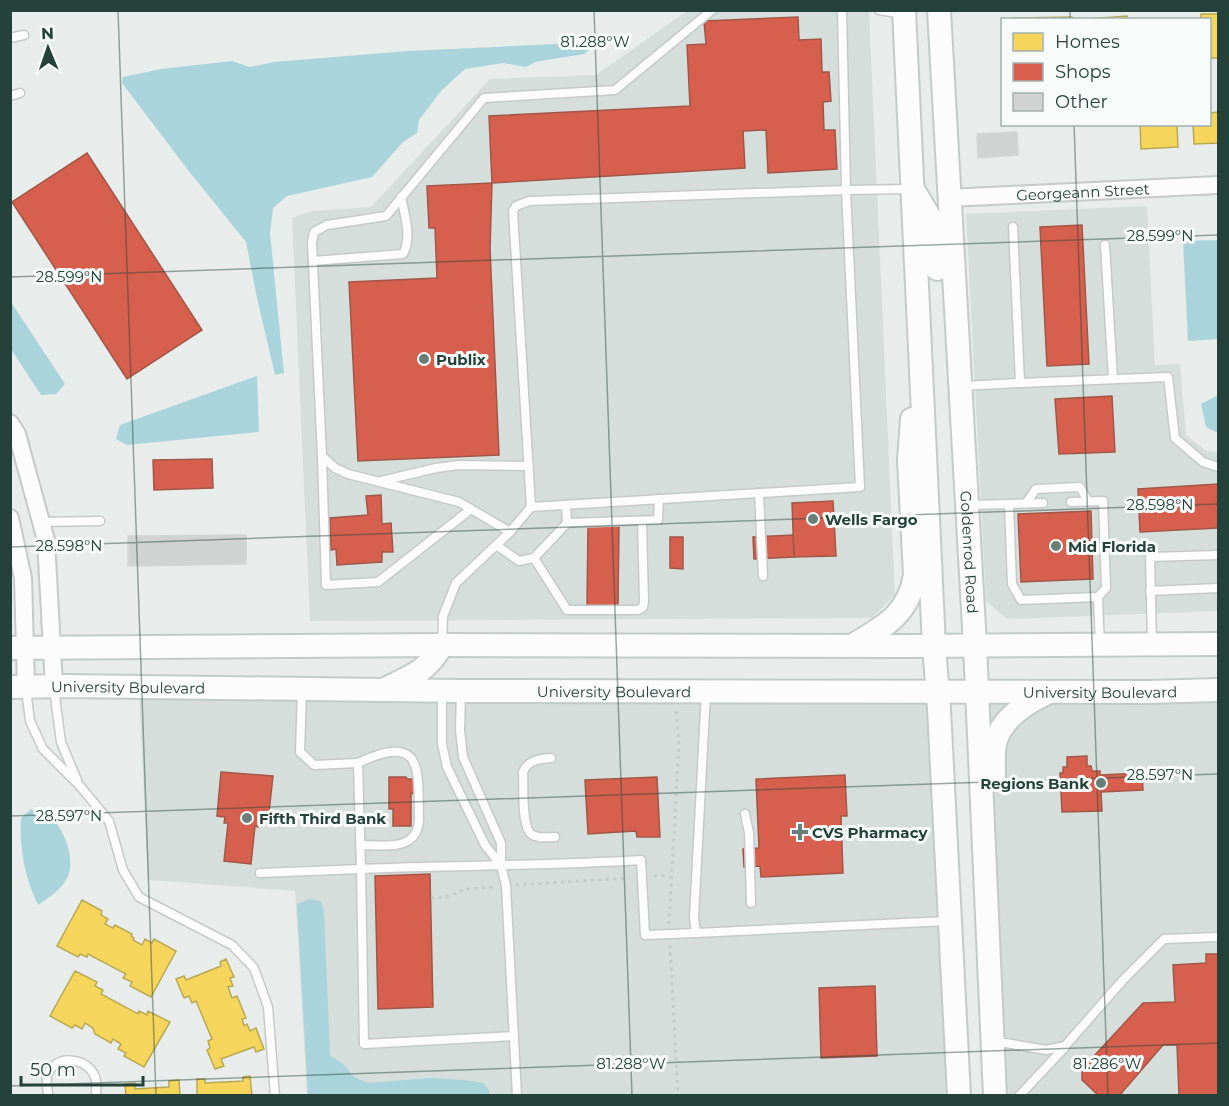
<svg xmlns="http://www.w3.org/2000/svg" width="1229" height="1106" font-family="Montserrat,sans-serif">
	<rect width="100%" height="100%" fill="#e8edeb"/>
	<g fill="#d6dedb">
		<path d="M687 11H869L895 595 872 618 310 621 292 218 312 211 371 207 490 79 596 75Z"/>
		<path d="M1147 206 1155 365 1180 364 1186 435 1206 451 1218 452V611L1007 619 986 601 966 214Z"/>
		<path d="M1218 683V1095H1002L978 693Z"/>
		<path d="M139 691 936 692 957 1095H307L295 891 148 880Z"/>
	</g>
	<g fill="#a9d4db">
		<path d="M599 42 584 54 535 62 526 67 503 63 465 69 441 91 419 120 417 133 403 142 372 177 287 196 273 208 270 233 284 373 275 375 257 298 246 242 188 170 122 83 123 77 161 69 232 61 250 67 274 62 408 51Z"/>
		<path d="M1218 240V339L1188 341 1183 241Z"/>
		<path d="M11 302 65 384 56 394 41 395 11 349Z"/>
		<path d="M257 376 259 432 127 445 116 439 120 425Z"/>
		<path d="M1218 395V433L1206 427 1201 404Z"/>
		<path d="M31 809C34 810 37 809 40 810 60 816 77 857 68 876 62 889 50 897 38 905 25 879 19 847 21 818Z"/>
		<path d="M309 899 321 901 324 911 330 1055 344 1065 354 1077 368 1083 429 1078 465 1080 483 1083 489 1090V1095H308L297 904Z"/>
	</g>
	<g fill="#f6d55c" stroke="#b7a952" stroke-width="1.5">
		<path d="M1201 14H1218V58H1210V20H1201Z"/>
		<path d="M1127 16V20H1088V19Z"/>
		<path d="M1072 17V20H1012V18Z"/>
		<path d="M1218 112V143L1194 144 1193 124H1210V113Z"/>
		<path d="M1140 124H1177L1178 147 1141 149Z"/>
		<path d="M82 900 102 911 101 915 108 919 105 924 113 928 115 925 132 934 131 936 134 938 133 940 142 945 145 939 152 943 154 939 176 951 151 997 130 986 132 982 123 978 126 974 88 954 87 957 80 954 78 957 57 946Z"/>
		<path d="M226 959 234 977 230 978 233 986 228 987 232 998 237 996 246 1018 242 1019 244 1026 247 1024 250 1031 256 1028 264 1049 256 1052 254 1047 221 1059 224 1066 215 1069 207 1050 210 1048 208 1041 212 1039 196 1001 192 1003 189 996 184 998 176 979 184 976 186 980 221 966 220 962Z"/>
		<path d="M75 971 97 982 95 986 103 990 101 994 138 1014 139 1011 147 1015 148 1011 170 1022 144 1067 124 1056 126 1053 118 1049 121 1044 113 1039 111 1043 95 1034 93 1028 85 1023 82 1029 75 1025 72 1028 50 1016Z"/>
		<path d="M250 1076 252 1096H197V1079H205V1083L243 1081V1077Z"/>
		<path d="M179 1080 180 1096H126L125 1084 135 1083V1089L169 1087V1081Z"/>
	</g>
	<g fill="#d6604d" stroke="#a15747" stroke-width="1.5">
		<path d="M798 17 799 40 821 39 822 72H829L831 101 823 102 824 130H835L837 169 768 173 766 130 743 131 745 168 492 183 489 116 690 106 687 45 706 44 704 21Z"/>
		<path d="M87 153 202 330 127 379 12 202Z"/>
		<path d="M492 183 490 248 499 455 358 461 349 282 437 278 435 228H429L427 186Z"/>
		<path d="M1082 225 1089 364 1047 366 1040 227Z"/>
		<path d="M1112 396 1115 452 1059 454 1055 399Z"/>
		<path d="M212 459 213 488 154 490 153 460Z"/>
		<path d="M1218 484V528L1140 532 1138 489Z"/>
		<path d="M381 495 382 524 391 523 393 552H382V562L337 565 336 549 331 550 330 518 368 515 366 496Z"/>
		<path d="M833 501 836 556 794 557 792 503Z"/>
		<path d="M1091 511 1093 579 1021 582 1018 514Z"/>
		<path d="M588 525H619L618 606H587Z"/>
		<path d="M793 535 794 557 754 559 753 537Z"/>
		<path d="M670 537H683V569L670 568Z"/>
		<path d="M1087 756V766H1091L1092 771H1100V775L1142 773 1143 790 1101 792 1102 811 1062 812 1060 773H1063V767H1067V757Z"/>
		<path d="M221 772 273 776 268 821 259 820 258 827 255 826 251 864 224 861 228 823H224L225 817 217 816Z"/>
		<path d="M845 775 847 816H841L843 873 761 877 760 866 744 867 743 849 759 848 756 779Z"/>
		<path d="M389 777H406L407 779H414V794L411 793V826H393V809H389Z"/>
		<path d="M657 777 660 837H637L636 831 588 834 585 780Z"/>
		<path d="M430 874 433 1007 378 1009 375 876Z"/>
		<path d="M1206 954H1218V1096H1179L1177 1045H1163L1119 1096H1099L1082 1080V1069L1143 1003 1175 1002 1173 965 1206 963Z"/>
		<path d="M875 986 877 1056 821 1058 819 988Z"/>
	</g>
	<g fill="#cfd4d2" stroke="#d1d6d4" stroke-width="1.5">
		<path d="M1017 132 1018 155 978 158 977 134Z"/>
		<path d="M246 535V564L128 566V536Z"/>
	</g>
	<g fill="none" stroke-linecap="round" stroke-linejoin="round">
		<g stroke="#c5cac8" stroke-width="11">
			<g id="lane">
				<path d="M842 10 846 190 911 189"/>
				<path d="M879 10 903 14"/>
				<path d="M10 38 24 35"/>
				<path d="M10 96 20 93"/>
				<path d="M1013 227 1020 383 1168 377 1175 438 1203 462 1218 467"/>
				<path d="M1105 245 1113 378"/>
				<path d="M313 261 403 254C412 237 405 216 401 197"/>
				<path d="M963 386 1020 383"/>
				<path d="M322 456 326 585 378 582 471 509"/>
				<path d="M381 481 436 468 459 465 529 466"/>
				<path d="M759 493 763 576"/>
				<path d="M1071 502 1103 501 1106 588 1098 597 1100 645"/>
				<path d="M1026 503 1036 489 1080 487 1088 501"/>
				<path d="M1009 504 1012 584 1021 600 1098 597"/>
				<path d="M967 505 1043 503"/>
				<path d="M41 522 100 521"/>
				<path d="M567 523 658 520 659 499"/>
				<path d="M510 532 459 502 348 474 335 468 322 456 312 242 314 232 327 225 386 216 484 98 615 90 712 10"/>
				<path d="M496 545 519 561 534 558 567 523 566 505"/>
				<path d="M534 558 567 610H638L643 607 644 602 642 521"/>
				<path d="M1150 591 1218 588"/>
				<path d="M442 644 443 616 456 583 510 532 531 507 513 211 516 206 529 201 846 190 860 487 531 507"/>
				<path d="M1152 644 1150 557 1218 555"/>
				<path d="M26 689 30 721 43 749 80 786 109 821 123 870 139 897 232 945 254 968 268 1007 275 1096"/>
				<path d="M54 689 61 742 77 780"/>
				<path d="M461 691 460 730 463 757 501 843V865L506 886 517 1096"/>
				<path d="M442 692V744L447 767 485 845 501 865"/>
				<path d="M551 758C539 759 528 760 523 772 524 785 521 826 531 834 537 839 548 837 555 837"/>
				<path d="M358 763C424 732 418 769 419 820 417 852 384 845 361 845"/>
				<path d="M745 814 749 833 751 903"/>
				<path d="M260 873 361 869 358 763 314 765 300 752 302 690"/>
				<path d="M696 933 947 921"/>
				<path d="M514 1036 364 1044 361 869C454 865 547 866 641 860L645 935 696 933 694 917 706 692"/>
				<path d="M994 1041 1046 1050 1065 1046 1123 980 1164 939 1218 937"/>
				<path d="M48 1096C48 1090 46 1082 47 1076 54 1054 87 1056 95 1077 97 1082 96 1090 96 1096"/>
				<path d="M1019 1096 1065 1047"/>
			</g>
		</g>
		<g stroke="#c5cac8" stroke-width="20">
			<g id="street">
				<path id="s1" d="M948 198 1218 185"/>
				<path d="M10 423 17 434 46 540 54 686"/>
				<path d="M10 518 23 578 26 686"/>
			</g>
		</g>
		<g stroke="#c3cbc8" stroke-width="26">
			<g id="secondary">
				<path d="M904 10 934 646 939 709 959 1096"/>
				<path id="s2" d="M939 10 975 645 995 1096"/>
				<path d="M914 191 932 221 937 269"/>
				<path d="M853 645C884 627 909 614 915 575L909 460 912 419"/>
				<path d="M10 648 442 645 910 646 1218 644"/>
				<path id="s3" d="M10 687 69 686 461 691 1148 692 1218 690"/>
				<path d="M389 687C413 676 429 669 442 645"/>
				<path d="M994 777C994 766 993 755 995 744 1000 720 1026 703 1047 693"/>
			</g>
		</g>
		<g stroke="#c3ccca" stroke-width="3" stroke-dasharray="3 4.5" stroke-linecap="butt">
			<path d="M654 876 670 875"/>
			<path d="M516 885 629 878"/>
			<path d="M431 898 446 897 465 889 495 887"/>
			<path d="M669 924 679 741 676 709"/>
			<path d="M670 945 678 1096"/>
		</g>
		<use href="#lane" stroke="#fcfcfc" stroke-width="8"/>
		<use href="#street" stroke="#fcfcfc" stroke-width="16"/>
		<use href="#secondary" stroke="#fcfcfc" stroke-width="22"/>
	</g>
	<path fill="none" stroke="#24423a" stroke-width="1.5" stroke-opacity="0.45" d="M118 10 156 1096M594 10 632 1096M1070 10V20M1074 124 1108 1096M10 277 1218 235M10 547 1218 504M10 816 1218 774M10 1086 1218 1043"/>
	<g fill="#697e78" stroke="#f7fbf9" stroke-width="2">
		<circle cx="424" cy="359" r="6"/>
		<circle cx="813" cy="519" r="6"/>
		<circle cx="1056" cy="546" r="6"/>
		<circle cx="1101" cy="783" r="6"/>
		<circle cx="247" cy="818" r="6"/>
		<path d="M797 823h6v6h6v6h-6v6h-6v-6h-6v-6h6z"/>
	</g>
	<g text-anchor="middle" dominant-baseline="central" stroke-width="6" stroke-linejoin="round" paint-order="stroke">
		<g font-size="15" fill="#24423a" stroke="#f7fbf9">
			<text stroke="none"><textPath href="#s1" startOffset="135">Georgeann Street</textPath></text>
			<text stroke="none"><textPath href="#s2" startOffset="543">Goldenrod Road</textPath></text>
			<text stroke="none"><textPath href="#s3" startOffset="118">University Boulevard</textPath></text>
			<text stroke="none"><textPath href="#s3" startOffset="604">University Boulevard</textPath></text>
			<text stroke="none"><textPath href="#s3" startOffset="1090">University Boulevard</textPath></text>
		</g>
		<g font-size="15" font-weight="bold" fill="#24423a" stroke="#f7fbf9" text-anchor="start">
			<text x="436" y="359">Publix</text>
			<text x="825" y="519">Wells Fargo</text>
			<text x="1068" y="546">Mid Florida</text>
			<text x="1089" y="783" text-anchor="end">Regions Bank</text>
			<text x="259" y="818">Fifth Third Bank</text>
			<text x="812" y="832">CVS Pharmacy</text>
		</g>
	</g>
	<g font-size="15" text-anchor="middle" fill="#24423a" stroke="#f7fbf9" stroke-width="6" stroke-linejoin="round" paint-order="stroke">
		<text x="595" y="47">81.288°W</text>
		<text x="1160" y="241">28.599°N</text>
		<text x="69" y="282">28.599°N</text>
		<text x="1160" y="510">28.598°N</text>
		<text x="69" y="551">28.598°N</text>
		<text x="1160" y="780">28.597°N</text>
		<text x="69" y="821">28.597°N</text>
		<text x="631" y="1069">81.288°W</text>
		<text x="1107" y="1069">81.286°W</text>
	</g>
	<rect width="1229" height="1106" fill="none" stroke="#24423a" stroke-width="24"/>
	<rect x="1001" y="18" width="210" height="108" fill="#f7fbf9" stroke="#a3b1ad" stroke-width="1.5"/>
	<rect x="1013" y="33" width="30" height="18" fill="#f6d55c" stroke="#a3b1ad" stroke-width="1.5"/>
	<text x="1055" y="48" font-size="18" fill="#24423a">Homes</text>
	<rect x="1013" y="63" width="30" height="18" fill="#d6604d" stroke="#a3b1ad" stroke-width="1.5"/>
	<text x="1055" y="78" font-size="18" fill="#24423a">Shops</text>
	<rect x="1013" y="93" width="30" height="18" fill="#cfd4d2" stroke="#a3b1ad" stroke-width="1.5"/>
	<text x="1055" y="108" font-size="18" fill="#24423a">Other</text>
	<g transform="translate(48 48) rotate(358)" stroke="#f7fbf9" stroke-width="4.5" paint-order="stroke">
	<path d="M0-4.5L10 22L0 15L-10 22Z" fill="#24423a"/>
	<text y="-9" font-size="16" font-weight="bold" text-anchor="middle" fill="#24423a">N</text>
	</g>
	<path d="M21 1076v9h122v-9" fill="none" stroke="#24423a" stroke-width="3"/>
	<text x="30" y="1076" font-size="18" fill="#24423a" stroke="#f7fbf9" stroke-width="4.5" paint-order="stroke">50 m</text>
</svg>
